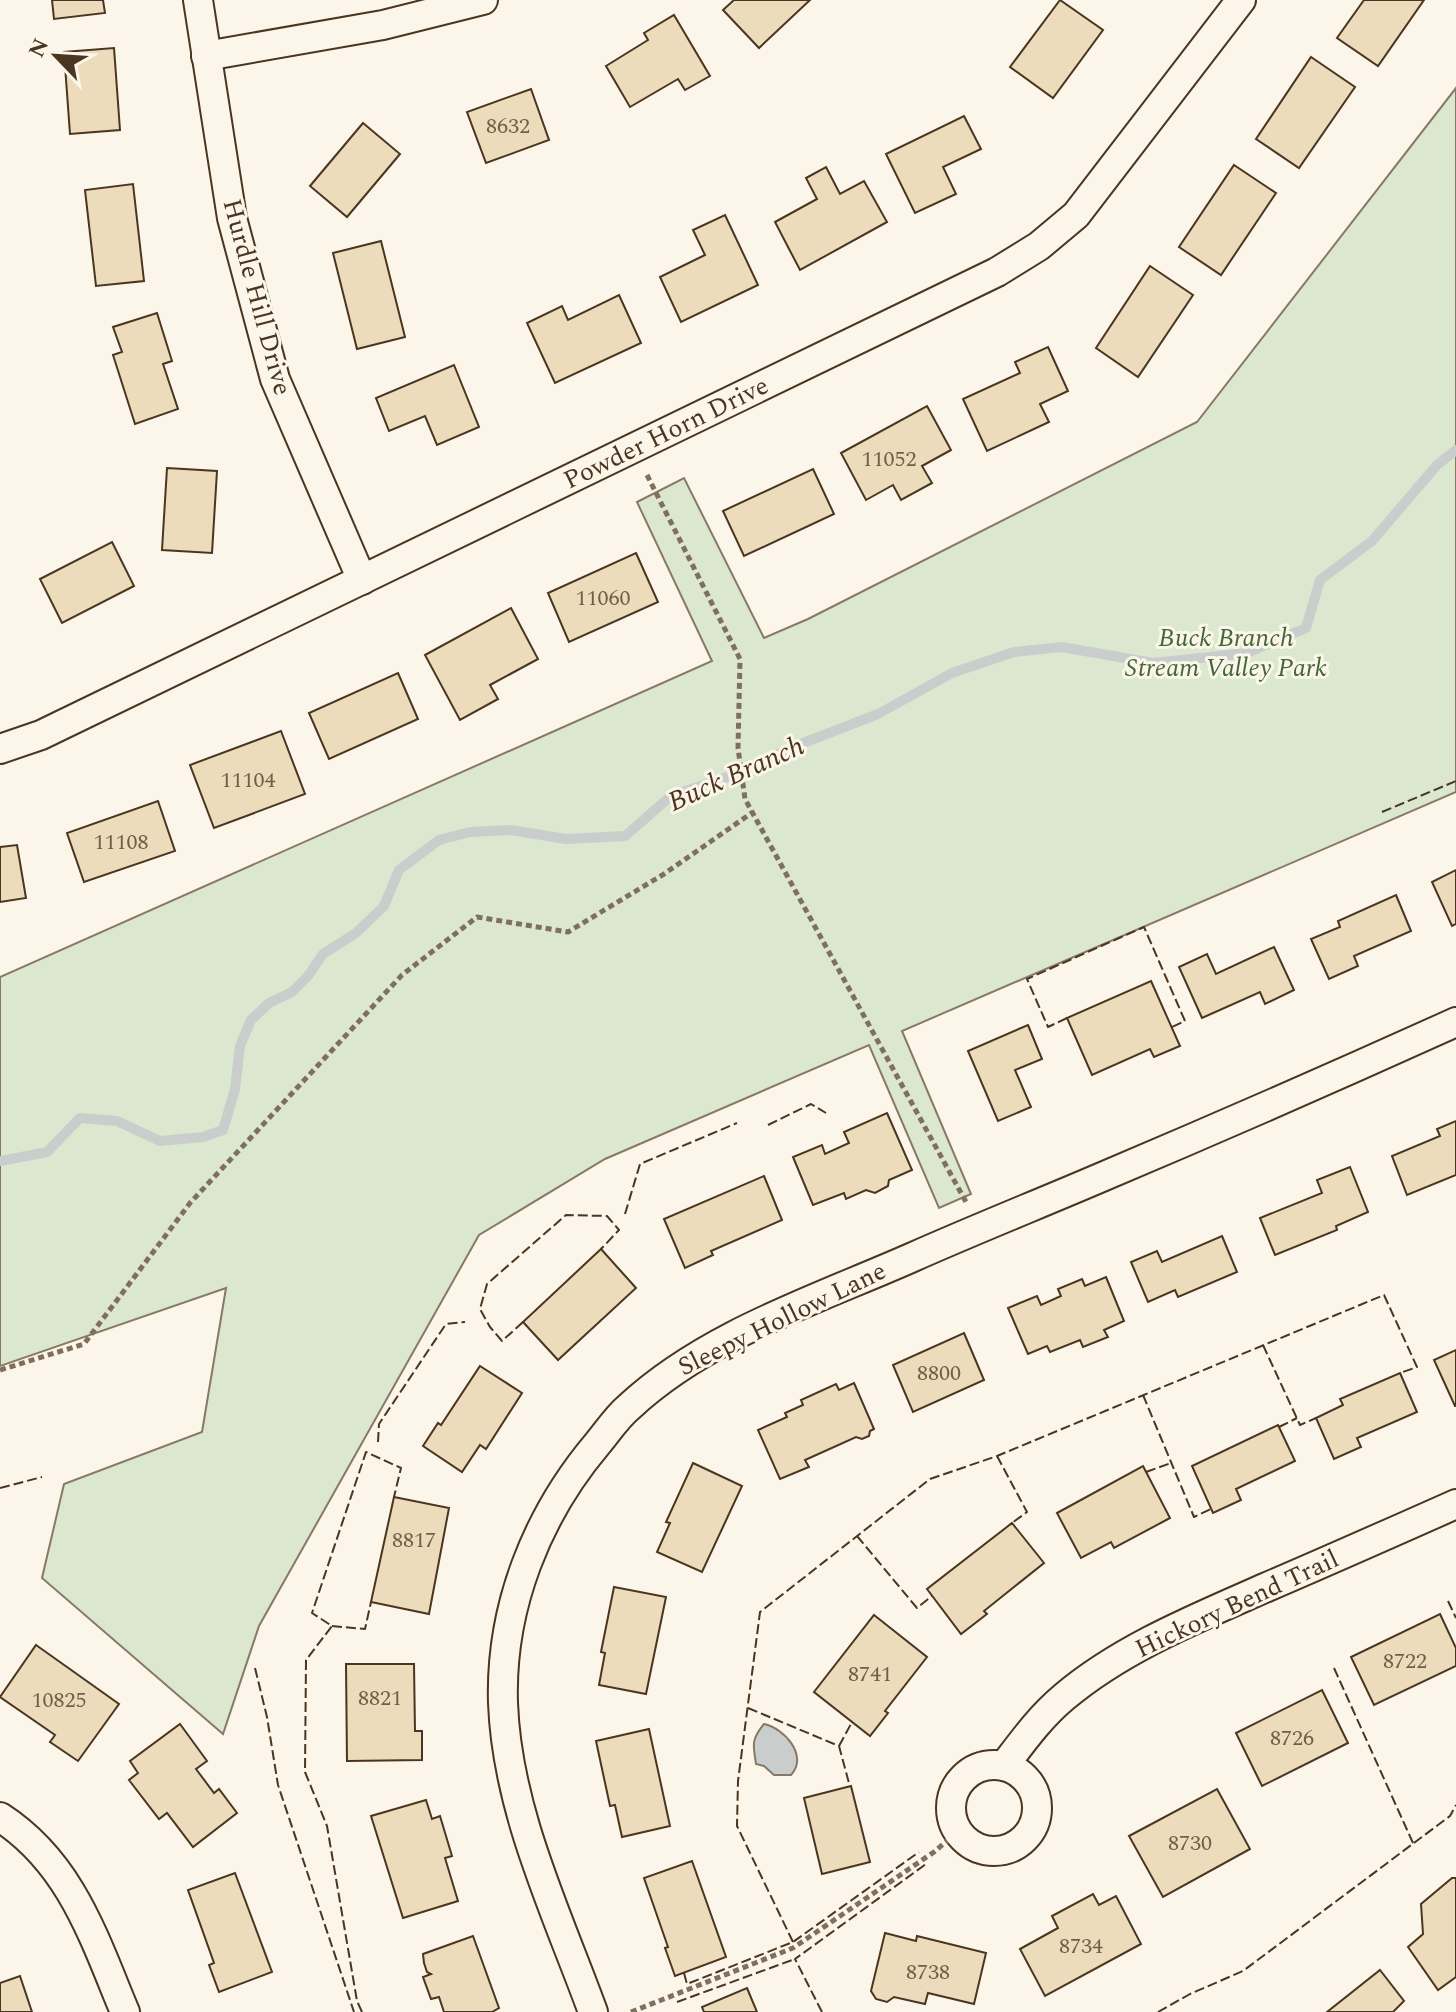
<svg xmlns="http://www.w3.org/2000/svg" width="1456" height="2012" font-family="Spectral,serif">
	<rect width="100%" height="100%" fill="#fbf6e9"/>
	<path fill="#dce7d0" stroke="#887966" stroke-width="2" d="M1456 88V792L902 1031 971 1194 939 1208 869 1045 605 1159 479 1235 259 1626 223 1734 42 1578 64 1484 202 1432 226 1288 0 1366V977L712 661 637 502 684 478 764 638 808 619 1197 422Z"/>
	<path fill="#c9cecd" stroke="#887966" stroke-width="2" d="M764 1724C784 1728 809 1756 791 1775H774L764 1766 756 1764C753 1744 751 1740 764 1724Z"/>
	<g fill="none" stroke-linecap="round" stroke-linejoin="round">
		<path stroke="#c9cecd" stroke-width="10" d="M0 1161 47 1152 80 1118 117 1121 160 1141 203 1137 223 1130 235 1089 240 1046 251 1020 269 1003 292 992 308 976 323 954 356 933 384 906 399 870 439 840 470 832 511 830 566 839 625 836 671 796 730 776 793 747 878 714 952 673 1014 652 1062 647 1153 663 1247 653 1306 628 1320 580 1372 541 1437 465 1456 450"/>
	</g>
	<g fill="#ecdcbc" stroke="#4a3520" stroke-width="2">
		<path d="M52 0H103L105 13 54 19Z"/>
		<path d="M734 0H810L759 48 723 10Z"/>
		<path d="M1060 0 1103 30 1053 98 1010 67Z"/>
		<path d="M1364 0H1424L1378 66 1337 38Z"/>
		<path d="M674 15 710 76 685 90 678 79 630 107 606 66 648 40 644 33Z"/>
		<path d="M114 48 120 130 70 134 64 52Z"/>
		<path d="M1311 57 1355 87 1299 168 1256 139Z"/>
		<path d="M531 89 549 140 486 163 467 112Z"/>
		<path d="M964 116 981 149 943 167 956 194 915 213 886 154Z"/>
		<path d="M363 123 400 154 347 217 310 186Z"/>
		<path d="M1234 165 1276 193 1221 275 1179 247Z"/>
		<path d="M826 167 840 194 864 181 887 222 800 270 775 222 817 199 806 178Z"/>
		<path d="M133 184 144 281 96 286 85 190Z"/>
		<path d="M725 215 758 285 681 322 660 277 705 255 693 230Z"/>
		<path d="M381 241 405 337 357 349 333 253Z"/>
		<path d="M1150 266 1193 295 1138 377 1096 348Z"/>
		<path d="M619 295 641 343 555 383 527 323 562 306 568 320Z"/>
		<path d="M157 313 172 361 163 364 178 409 135 424 113 355 122 352 113 327Z"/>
		<path d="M1048 347 1068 391 1040 404 1049 422 987 451 963 399 1020 373 1015 362Z"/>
		<path d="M454 365 479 427 437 445 425 416 389 431 376 398Z"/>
		<path d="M927 406 951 450 922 466 932 483 901 500 893 485 866 500 841 453Z"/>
		<path d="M167 468 217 471 212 553 162 550Z"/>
		<path d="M813 469 834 514 744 556 723 511Z"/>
		<path d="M112 542 134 586 62 623 40 579Z"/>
		<path d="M636 553 658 602 569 642 548 593Z"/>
		<path d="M511 608 538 659 490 685 498 699 460 720 425 655Z"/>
		<path d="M398 673 418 719 329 759 309 713Z"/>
		<path d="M281 731 305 794 214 828 190 765Z"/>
		<path d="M158 801 175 851 84 882 67 833Z"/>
		<path d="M17 845 26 898 0 902V847Z"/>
		<path d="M1456 870V924L1452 926 1432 882Z"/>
		<path d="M1396 895 1411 931 1354 956 1358 966 1329 979 1311 939 1340 927 1338 921Z"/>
		<path d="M1274 947 1294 990 1265 1004 1260 992 1202 1018 1179 967 1207 954 1216 974Z"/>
		<path d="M1151 981 1180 1046 1154 1057 1150 1049 1092 1075 1067 1018Z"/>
		<path d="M1028 1025 1042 1059 1015 1070 1031 1107 998 1121 968 1051Z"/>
		<path d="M887 1113 912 1170 889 1180 888 1186 875 1193 866 1190 846 1199 844 1193 813 1205 793 1157 822 1145 825 1154 849 1143 844 1132Z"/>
		<path d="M1456 1121V1175L1407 1195 1392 1156 1440 1136 1437 1129Z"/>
		<path d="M1350 1167 1368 1212 1336 1226 1337 1230 1275 1255 1260 1218 1322 1193 1317 1180Z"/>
		<path d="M764 1176 782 1220 711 1251 713 1255 685 1268 664 1219Z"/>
		<path d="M1222 1236 1237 1272 1178 1297 1175 1290 1148 1302 1131 1262 1157 1251 1162 1262Z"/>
		<path d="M601 1249 636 1288 558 1360 523 1322Z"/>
		<path d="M1106 1277 1124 1321 1104 1330 1108 1337 1083 1347 1080 1340 1050 1352 1047 1346 1028 1354 1008 1308 1037 1296 1041 1305 1061 1296 1058 1289 1082 1279 1085 1286Z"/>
		<path d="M964 1333 984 1380 913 1412 893 1365Z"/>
		<path d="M1456 1350V1406H1455L1434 1360Z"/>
		<path d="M480 1366 522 1393 486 1449 480 1445 462 1472 423 1446 438 1423 441 1425Z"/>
		<path d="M1400 1373 1417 1412 1357 1438 1361 1447 1334 1459 1316 1418 1343 1405 1340 1399Z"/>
		<path d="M854 1383 874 1429 870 1431 869 1436 862 1439 856 1437 805 1460 809 1467 780 1479 758 1430 787 1417 785 1413 803 1405 801 1400 836 1384 839 1390Z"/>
		<path d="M1278 1425 1295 1461 1236 1489 1241 1500 1213 1513 1192 1466Z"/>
		<path d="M693 1463 742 1486 702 1572 657 1552 670 1523 666 1522Z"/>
		<path d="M1143 1466 1170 1518 1114 1548 1111 1542 1081 1558 1057 1513Z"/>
		<path d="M394 1497 449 1508 429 1614 371 1602Z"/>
		<path d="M1012 1523 1044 1563 984 1611 987 1614 961 1634 927 1589Z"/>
		<path d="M614 1587 666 1597 646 1694 599 1685 605 1653 601 1652Z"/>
		<path d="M1440 1614 1456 1648V1666L1374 1705 1351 1657Z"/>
		<path d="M874 1615 927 1657 885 1711 888 1713 870 1736 814 1692Z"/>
		<path d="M36 1645 119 1704 78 1761 50 1742 55 1735 0 1697Z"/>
		<path d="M346 1664H414L415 1731H422V1760L347 1761Z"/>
		<path d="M1322 1690 1348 1743 1262 1786 1236 1733Z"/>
		<path d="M180 1724 207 1761 196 1769 214 1793 219 1789 237 1813 193 1847 167 1813 159 1819 129 1780 138 1773 130 1761Z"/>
		<path d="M649 1729 670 1826 622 1837 615 1805 610 1806 596 1741Z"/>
		<path d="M851 1786 870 1862 822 1874 804 1798Z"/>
		<path d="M1217 1789 1250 1849 1163 1897 1129 1836Z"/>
		<path d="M426 1800 432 1819 440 1816 452 1856 445 1858 458 1901 403 1918 371 1816Z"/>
		<path d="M692 1861 726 1957 675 1976 665 1948 668 1947 644 1878Z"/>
		<path d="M235 1873 272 1972 219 1992 209 1965 214 1963 188 1890Z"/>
		<path d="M1452 1878H1456V1977L1438 1990 1408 1947 1423 1934 1421 1904Z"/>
		<path d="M1093 1894 1099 1905 1116 1896 1141 1944 1045 1996 1020 1949 1058 1928 1052 1916Z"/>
		<path d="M885 1933 916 1941 917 1936 986 1953 974 2004 928 1993 925 2004 894 1997 887 2002 876 1999 871 1991Z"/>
		<path d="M473 1936 499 2008 492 2012H444L439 1997 431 1999 423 1977 431 1974 427 1972 424 1963 423 1954Z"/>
		<path d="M1380 1970 1404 2001 1393 2012H1327Z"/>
		<path d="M20 1976 32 2012H0V1983Z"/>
		<path d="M747 1988 757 2012H704L702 2007Z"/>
	</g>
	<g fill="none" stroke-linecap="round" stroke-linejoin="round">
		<g stroke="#4a3520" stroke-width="32">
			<g id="minor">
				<path d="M198 0 232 218 275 379 362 580"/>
				<path d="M206 56 383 25 483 0"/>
				<path d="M0 749 41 735 997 272 1039 246 1076 215 1241 0"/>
				<circle cx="994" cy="1808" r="43"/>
				<path d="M1004 1766C1023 1741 1040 1717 1064 1697 1122 1648 1197 1618 1267 1587 1330 1560 1393 1532 1456 1504"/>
				<path d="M0 1817C71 1863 94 1938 125 2012"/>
				<path d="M593 2012C557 1913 507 1811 503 1703 500 1607 537 1515 598 1443 608 1431 617 1417 629 1407 706 1335 818 1299 913 1257 976 1229 1039 1204 1102 1177 1220 1127 1339 1075 1456 1022"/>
			</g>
		</g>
		<g stroke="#7f6f5c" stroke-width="5" stroke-dasharray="6 4" stroke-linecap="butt">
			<path d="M647 475 740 659 738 748 745 799 966 1202"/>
			<path d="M0 1370 84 1344 190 1203 402 975 477 917 568 932 664 874 753 812"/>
			<path d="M631 2012 793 1948 934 1852 958 1831"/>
		</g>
		<use href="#minor" stroke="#fbf6e9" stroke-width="28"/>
		<g stroke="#4a3520" stroke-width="2" stroke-dasharray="10 4" stroke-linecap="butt">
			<path d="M1382 812 1456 781"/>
			<path d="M1067 1018 1048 1027 1027 979 1144 927 1185 1021 1172 1027"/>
			<path d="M768 1125 811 1104 826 1113"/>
			<path d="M625 1214 640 1164 737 1123"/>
			<path d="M523 1322 502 1341 490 1327 480 1309 487 1284 566 1215 607 1216 619 1230 601 1249"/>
			<path d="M1263 1345 1300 1425 1316 1418"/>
			<path d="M1143 1395 1194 1517 1211 1509"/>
			<path d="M1279 1427 1297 1418"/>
			<path d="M378 1442 379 1424 446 1324 465 1322"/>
			<path d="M997 1456 1027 1512 1012 1523"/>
			<path d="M1146 1472 1171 1463"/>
			<path d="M0 1488 42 1477"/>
			<path d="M857 1536 917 1608 932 1596"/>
			<path d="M1448 1601 1456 1618"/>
			<path d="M332 1626 365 1629 371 1602"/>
			<path d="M255 1668 267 1717 278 1785 354 2012"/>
			<path d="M1334 1668 1413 1843"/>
			<path d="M748 1708 839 1746 850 1787"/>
			<path d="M839 1746 852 1722"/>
			<path d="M793 1942 737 1826 738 1781 760 1612 930 1479 997 1456 1384 1295 1417 1367 1400 1373"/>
			<path d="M684 1973 687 1984 793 1942 919 1852"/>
			<path d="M677 2002 795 1959"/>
			<path d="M362 2012 357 2001 327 1826 305 1772 306 1660 332 1626 312 1613 366 1452 401 1468 394 1497"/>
			<path d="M822 2012 795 1959 926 1864"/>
			<path d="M1158 2012 1190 1994 1243 1971 1450 1816 1456 1805"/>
		</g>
	</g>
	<g text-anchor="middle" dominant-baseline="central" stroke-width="6" stroke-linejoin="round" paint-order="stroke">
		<g font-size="22" fill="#725f47">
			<text x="508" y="126">8632</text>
			<text x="889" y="459">11052</text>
			<text x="603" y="598">11060</text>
			<text x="248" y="780">11104</text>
			<text x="121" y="842">11108</text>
			<text x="939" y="1373">8800</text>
			<text x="414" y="1540">8817</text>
			<text x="1405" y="1661">8722</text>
			<text x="870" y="1674">8741</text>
			<text x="380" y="1698">8821</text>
			<text x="59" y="1700">10825</text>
			<text x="1292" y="1738">8726</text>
			<text x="1190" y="1843">8730</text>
			<text x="1081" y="1946">8734</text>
			<text x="928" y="1972">8738</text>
		</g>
		<g font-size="26" fill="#4a3520" stroke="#fbf6e9">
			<text transform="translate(257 297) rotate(75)">Hurdle Hill Drive</text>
			<text transform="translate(666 433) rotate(-26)">Powder Horn Drive</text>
			<text transform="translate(782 1319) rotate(-26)">Sleepy Hollow Lane</text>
			<text transform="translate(1237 1604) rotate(-25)">Hickory Bend Trail</text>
		</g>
		<g font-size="26" font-style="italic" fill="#436837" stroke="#fbf6e9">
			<text x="1226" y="638">Buck Branch<tspan x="1226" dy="30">Stream Valley Park</tspan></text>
		</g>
		<g font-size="28" font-style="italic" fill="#4a3520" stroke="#fbf6e9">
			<text transform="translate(736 774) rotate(-24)">Buck Branch</text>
		</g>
	</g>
	<g transform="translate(56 56) rotate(295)" stroke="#fbf6e9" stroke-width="6" paint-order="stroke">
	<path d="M0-6L14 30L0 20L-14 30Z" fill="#4a3520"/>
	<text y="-12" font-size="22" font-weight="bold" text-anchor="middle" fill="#4a3520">N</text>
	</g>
</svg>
